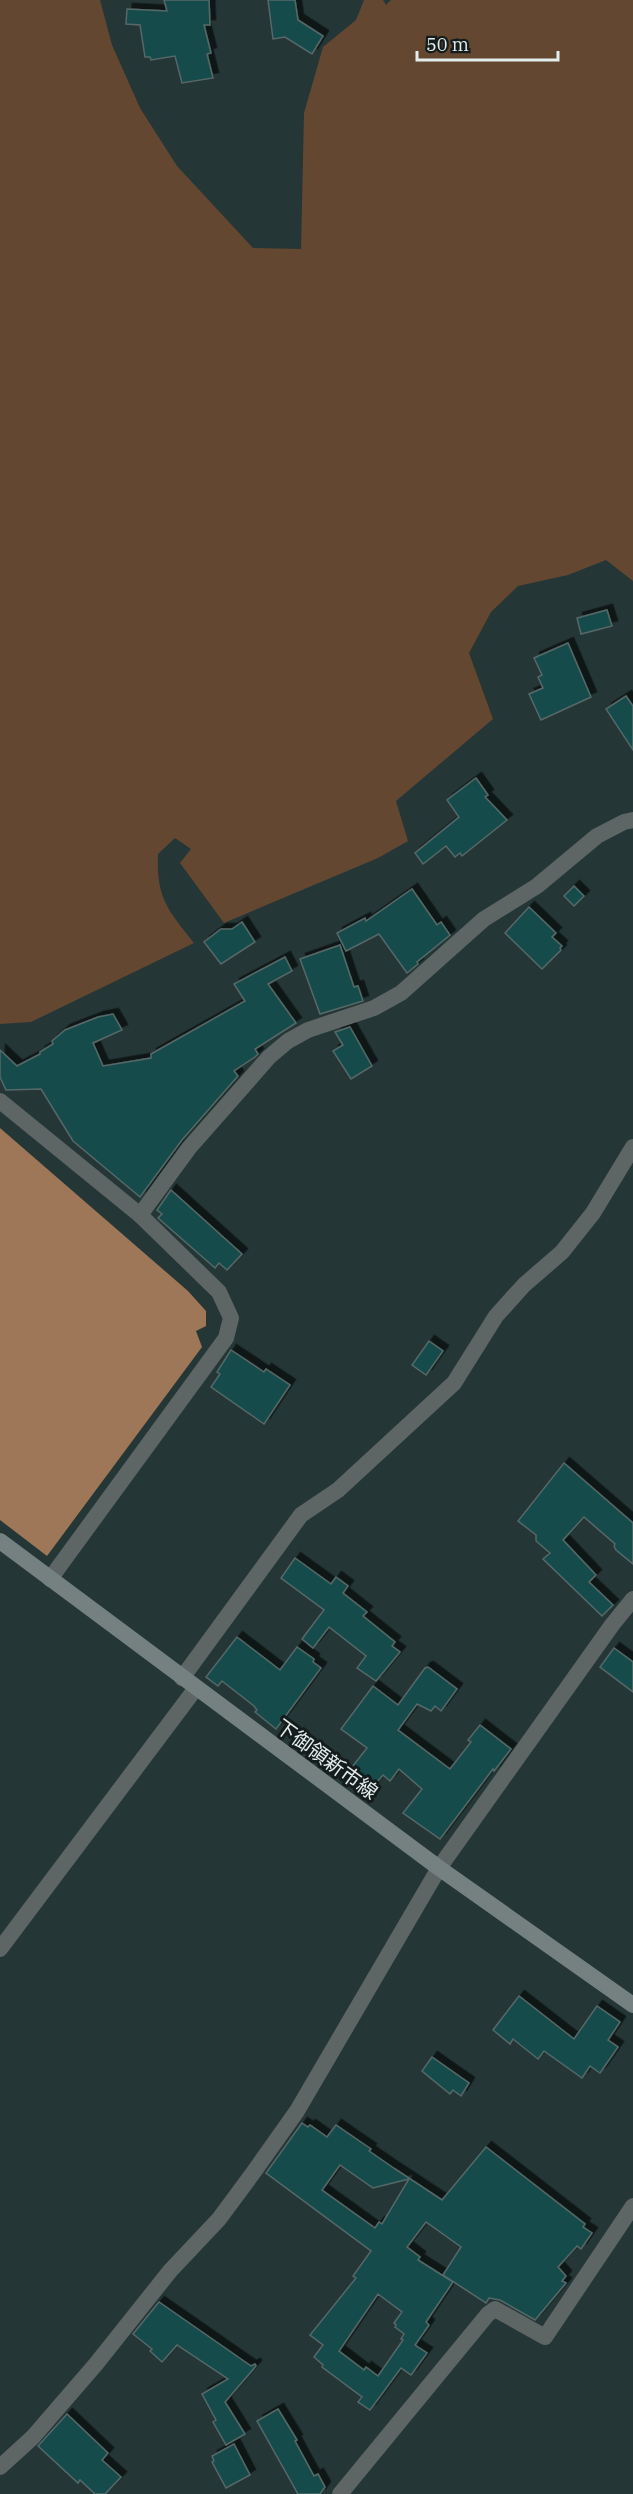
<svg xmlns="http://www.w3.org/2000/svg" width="633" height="2494" font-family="'IBM Plex Serif','Noto Sans JP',serif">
	<defs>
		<filter id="shadow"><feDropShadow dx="5.5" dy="-5.5" stdDeviation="0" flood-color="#0009"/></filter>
	</defs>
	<rect width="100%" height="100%" fill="#253636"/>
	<path fill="#644730" d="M0 0H100L112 45 140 108 177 166 253 248 301 249 304 113 323 47 356 20 364 0H383L386 5 391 0H633V581L606 560 568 575 518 586 491 612 469 653 493 719 396 801 408 841 378 858 224 923 180 863 191 849 175 838 158 854C156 898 168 910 194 943L31 1022 0 1024Z"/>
	<path fill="#9e7658" d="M0 1128 188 1291 206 1311V1326L196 1331 202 1347 47 1556 0 1520Z"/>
	<g fill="#184b4b" stroke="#566868" stroke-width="1.5" fill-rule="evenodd" filter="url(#shadow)">
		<path d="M164 0H209L210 25H204L211 53 207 54 213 78 182 83 175 56 151 60 150 57H145L140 25 126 24 127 9 167 11Z"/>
		<path d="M268 0H295L298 20 323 36 312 54 285 37 273 39Z"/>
		<path d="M607 610 612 626 581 634 577 618Z"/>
		<path d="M568 643 591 697 541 720 529 694 543 688 538 677 542 675 534 658Z"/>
		<path d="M626 696 633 706V750L606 709Z"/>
		<path d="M476 778 488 795 485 797 507 820 462 856 460 853 455 857 446 846 423 864 415 853 459 817 447 800Z"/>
		<path d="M574 886 584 896 574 906 564 896Z"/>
		<path d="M412 889 437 925 441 922 450 935 417 962 418 964 407 973 379 934 346 951 337 933 365 918 366 921Z"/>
		<path d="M529 907 556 933 552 937 562 946 560 948 561 950 542 969 505 933Z"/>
		<path d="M242 922 255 942 221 964 204 942 221 929H232Z"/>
		<path d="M340 945 354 987 358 986 363 1001 320 1014 300 959Z"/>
		<path d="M285 957 292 971 268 984 296 1023 255 1049 258 1054 255 1057 234 1071 238 1076 182 1140 140 1197 73 1141 41 1089 6 1090 0 1077V1050L17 1066 40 1054V1052L53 1044 52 1041 65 1030 98 1017 113 1014 122 1030 93 1043 103 1066 151 1058V1054L245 1001 234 984Z"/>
		<path d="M350 1027 372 1066 351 1079 333 1051 343 1045 335 1032Z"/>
		<path d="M171 1190 242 1254 227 1270 219 1263 215 1268 158 1218 162 1214 157 1210Z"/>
		<path d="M429 1341 443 1351 426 1375 412 1365Z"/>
		<path d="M231 1350 264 1372 266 1369 290 1385 264 1424 211 1387 220 1374 217 1372Z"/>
		<path d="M564 1463 633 1523V1564L616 1550 614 1546 615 1544 584 1517 563 1540 596 1575 589 1582 613 1605 602 1616 543 1559 550 1553 536 1541V1535L518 1521Z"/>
		<path d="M295 1558 331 1584 336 1577 348 1586 343 1593 367 1612 363 1616 395 1642 392 1646 400 1652 376 1681 357 1668 366 1656 329 1627 313 1648 302 1639 324 1610 281 1578Z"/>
		<path d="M237 1637 280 1670 297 1647 314 1659 313 1662 321 1668 276 1729 255 1712 257 1710 254 1706 222 1681 218 1686 206 1677Z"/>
		<path d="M614 1648 633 1662V1692L600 1667Z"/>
		<path d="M428 1667 457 1689 441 1711 435 1706 431 1711 417 1704 398 1730 450 1769 471 1742 468 1740 480 1725 511 1749 494 1771 493 1769 440 1839 403 1813 422 1789 399 1769 390 1781 383 1775 371 1789 349 1771 367 1748 341 1729 373 1686 398 1705 425 1668Z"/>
		<path d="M519 1996 574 2039 597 2006 620 2022 608 2040 618 2047 600 2073 590 2066 582 2078 544 2051 538 2059 513 2039 510 2044 493 2030Z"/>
		<path d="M432 2057 469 2083 461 2096 453 2090 450 2094 422 2071Z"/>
		<path d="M302 2123 308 2127 310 2125 327 2137 336 2125 371 2149 369 2151 395 2169 442 2200 486 2147 585 2224 583 2227 592 2233 581 2249 577 2246 558 2267 566 2276 562 2281 566 2283 535 2320 500 2300 489 2298 486 2303 443 2275 461 2247 426 2222 407 2247 420 2257 418 2260 453 2282 426 2322 429 2325 415 2345 427 2353 411 2375 401 2368 370 2410 358 2402 362 2397 322 2367 323 2365 314 2357 323 2345 310 2335 356 2278 353 2276 371 2251 266 2173ZM340 2165 373 2188 409 2179 382 2224 379 2222 375 2228 322 2190ZM378 2294 402 2312 394 2323 396 2325 395 2327 404 2334 401 2339 403 2340 378 2376 366 2367 364 2370 339 2351Z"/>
		<path d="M159 2302 251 2366 255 2364 256 2366 225 2402 245 2434 226 2445 213 2422 216 2420 202 2394 228 2379 177 2345 162 2362 150 2351 152 2349 133 2334Z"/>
		<path d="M278 2409 297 2440 295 2441 314 2476 318 2474 325 2487 320 2494H298L257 2421Z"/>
		<path d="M67 2414 108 2453 102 2460 121 2477 105 2494H95L80 2480 78 2483 38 2446Z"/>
		<path d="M234 2444 250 2475 226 2488 212 2462 214 2461 212 2456Z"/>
	</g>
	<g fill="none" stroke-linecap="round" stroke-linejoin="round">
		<g stroke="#5d6565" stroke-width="16">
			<path d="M0 1101 140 1215 219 1292 231 1318 226 1338 50 1579"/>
			<path d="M140 1215 189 1148 269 1057 288 1041 308 1030 374 1008 401 993 484 919 537 886 597 836 624 822 633 820"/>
			<path d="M182 1678 301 1515 338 1490 454 1383 496 1316 524 1285 562 1252 593 1213 633 1147"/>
			<path d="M0 1949 196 1688"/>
			<path d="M0 2467 33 2437 96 2364 170 2271 219 2219 253 2173 297 2111 439 1868 612 1625 633 1599"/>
			<path d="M340 2494 488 2314 495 2309 545 2337 633 2206"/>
		</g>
		<path stroke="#758181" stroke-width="16" d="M0 1541 439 1868 633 2005"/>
	</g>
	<g text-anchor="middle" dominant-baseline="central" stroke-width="6" stroke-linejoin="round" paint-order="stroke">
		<g font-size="20" fill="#e3eded" stroke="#141c1c">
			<text transform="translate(327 1759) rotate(36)">下御領新市線</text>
		</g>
	</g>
	<path d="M417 51v9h141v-9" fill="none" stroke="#e3eded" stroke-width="3"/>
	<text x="426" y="51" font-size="18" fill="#e3eded" stroke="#141c1c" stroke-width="4.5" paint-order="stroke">50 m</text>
</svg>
